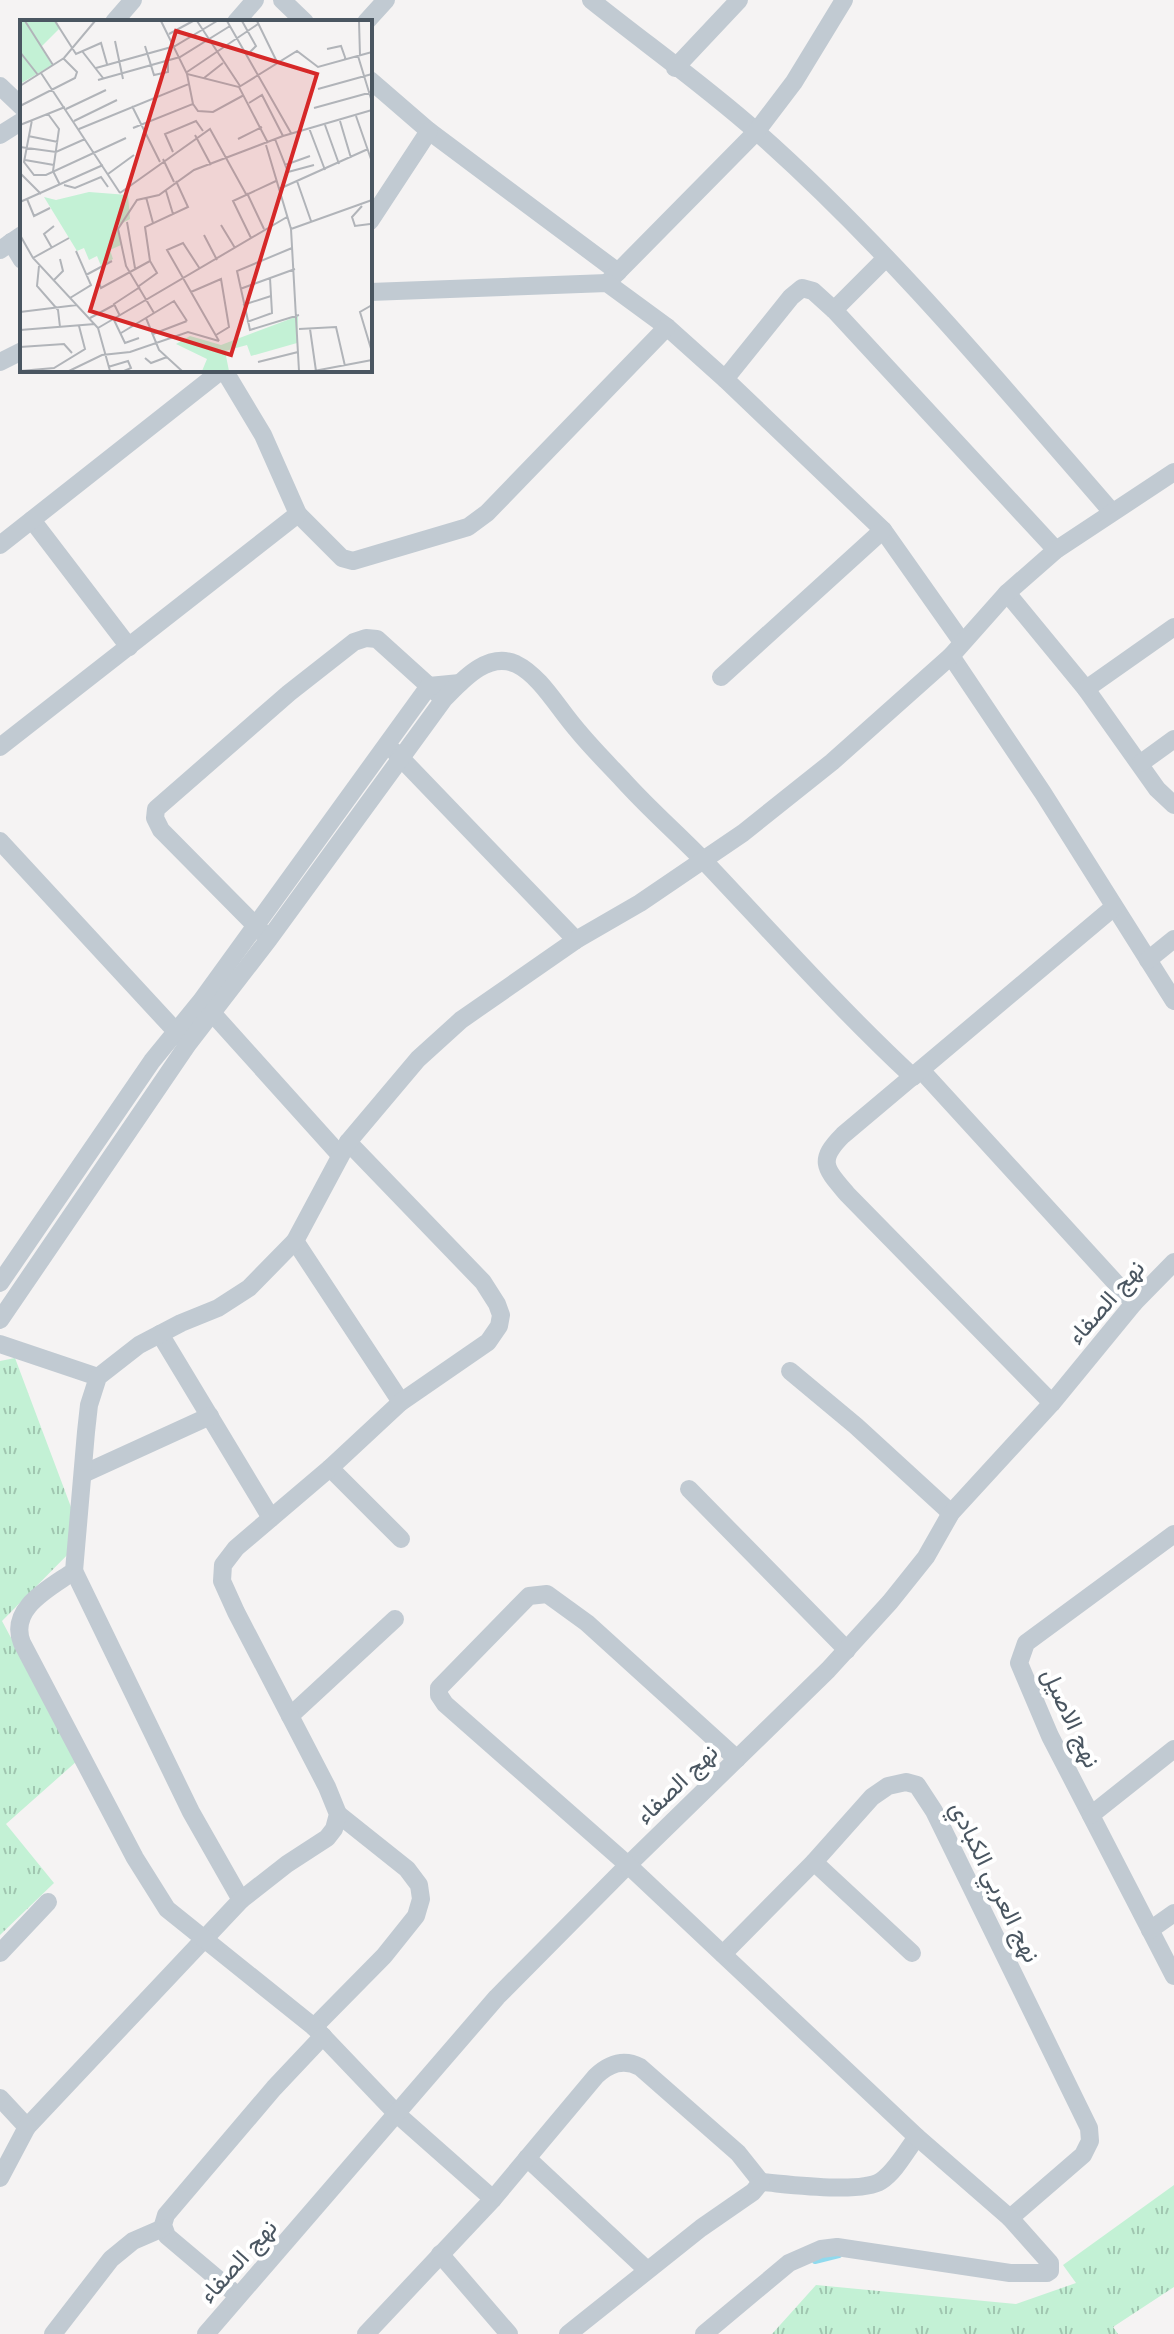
<svg xmlns="http://www.w3.org/2000/svg" width="1174" height="2334" font-family="'Fira Sans',Vazirmatn,sans-serif">
	<defs>
		<pattern id="grass-tufts" width="24" height="20" patternUnits="userSpaceOnUse" patternTransform="scale(2)"><rect width="24" height="20" fill="#c3f1d5"/><path d="M3 7l-1-3M5 7V3M7 7l1-3M15 17l-1-3M17 17v-4M19 17l1-3" fill="none" stroke="#a0c6b0"/></pattern>
	</defs>
	<rect width="100%" height="100%" fill="#f5f3f3"/>
	<g fill="url(#grass-tufts)">
		<path d="M15 1358 83 1539 2 1621 77 1761 6 1824 54 1883 0 1935V1361Z"/>
		<path d="M1174 2185V2287L1113 2327 1118 2334H772L816 2285 1016 2304 1076 2283 1063 2265Z"/>
	</g>
	<g fill="none" stroke-linecap="round" stroke-linejoin="round">
		<path stroke="#90daee" stroke-width="6" d="M815 2261 839 2255"/>
		<g stroke="#c1cad2" stroke-width="18">
			<path d="M282 0 305 22"/>
			<path d="M591 0C646 44 704 85 757 132 886 246 999 382 1112 512"/>
			<path d="M114 22 133 0"/>
			<path d="M236 22 255 0"/>
			<path d="M366 22 386 0"/>
			<path d="M675 68 739 0"/>
			<path d="M370 80 429 131 618 272"/>
			<path d="M0 86 22 107"/>
			<path d="M0 135 22 121"/>
			<path d="M370 221 429 131"/>
			<path d="M11 242 22 260"/>
			<path d="M0 250 22 235"/>
			<path d="M607 283 756 132 794 82 844 0"/>
			<path d="M370 292 607 283 667 327 725 379 883 530 962 642"/>
			<path d="M834 310 886 258"/>
			<path d="M0 362 22 351"/>
			<path d="M725 379 791 297 802 288 813 291 834 310 1056 550"/>
			<path d="M298 514 342 558 353 561 468 527 487 513 667 327"/>
			<path d="M32 520 129 647"/>
			<path d="M0 545 222 370"/>
			<path d="M1007 593 1086 689 1157 789 1174 805"/>
			<path d="M951 656 1043 793 1174 1001"/>
			<path d="M721 677 883 530"/>
			<path d="M1086 689 1174 627"/>
			<path d="M0 747 298 514 263 435 224 370"/>
			<path d="M395 752 576 940"/>
			<path d="M1141 763 1174 739"/>
			<path d="M0 841 183 1039"/>
			<path d="M263 933 161 830 155 818 156 809 289 693 354 642 366 638 377 639 439 695"/>
			<path d="M1148 960 1174 939"/>
			<path d="M205 1005 340 1155"/>
			<path d="M921 1070 1134 1303"/>
			<path d="M295 1241 401 1402"/>
			<path d="M0 1283 152 1061 201 1001 429 686 460 683"/>
			<path d="M0 1320 188 1044 269 939 444 699C461 682 487 651 516 664 541 676 559 710 578 731 592 748 608 764 623 780 649 809 678 834 705 862 774 935 840 1009 913 1077"/>
			<path d="M160 1334 271 1518"/>
			<path d="M0 1344 98 1377"/>
			<path d="M790 1371 856 1426 951 1513"/>
			<path d="M1052 1403 847 1194C825 1168 817 1161 843 1135L1114 907"/>
			<path d="M330 1468 401 1539"/>
			<path d="M83 1474 210 1416"/>
			<path d="M689 1489 847 1650"/>
			<path d="M1174 1534 1026 1643 1019 1663 1050 1736 1174 1976"/>
			<path d="M74 1571 191 1812 241 1900"/>
			<path d="M290 1716 395 1619"/>
			<path d="M1091 1815 1174 1749"/>
			<path d="M814 1862 912 1953"/>
			<path d="M1150 1930 1174 1913"/>
			<path d="M0 1953 48 1902"/>
			<path d="M723 1954 814 1862 872 1797 888 1786 906 1782 917 1785 934 1811 1089 2128 1090 2141 1083 2155 1010 2218"/>
			<path d="M314 2027 384 1956 416 1916 421 1899 419 1885 407 1869 338 1814"/>
			<path d="M0 2098 27 2127 241 1900 287 1864 327 1838 334 1829 338 1814 327 1787 236 1612 222 1581 223 1565 236 1548 330 1468 401 1402 488 1342 499 1326 501 1315 497 1304 483 1282 348 1142"/>
			<path d="M527 2158 647 2270"/>
			<path d="M0 2178 27 2127"/>
			<path d="M761 2182C787 2184 861 2194 881 2181 896 2171 906 2151 917 2137"/>
			<path d="M493 2199 398 2115 314 2027 167 1909 135 1858 22 1643C8 1608 50 1588 74 1571L86 1432 89 1405 98 1377 139 1345 181 1323 218 1308 249 1288 295 1241 348 1142 418 1059 461 1020 576 940 640 903 743 833 832 762 951 656 1007 593 1056 550 1174 472"/>
			<path d="M440 2254 509 2334"/>
			<path d="M238 2296 167 2236 163 2225 166 2215 274 2088 323 2036"/>
			<path d="M53 2334 111 2259 133 2241 163 2228"/>
			<path d="M206 2334 497 1997 628 1865 828 1670 890 1602 926 1557 951 1513 1052 1403 1134 1303 1174 1262"/>
			<path d="M366 2334 493 2199 596 2076C609 2064 623 2058 640 2067L738 2153 761 2182"/>
			<path d="M568 2334 701 2228 753 2192 761 2182"/>
			<path d="M704 2334 789 2263 821 2249 837 2247 1010 2273H1047L1050 2271V2263L1010 2218 917 2137 628 1865 445 1704 439 1695V1688L529 1596 547 1594 587 1623 737 1759"/>
		</g>
	</g>
	<g text-anchor="middle" dominant-baseline="central" stroke-width="8" stroke-linejoin="round" paint-order="stroke">
		<g font-size="24" fill="#4a5661" stroke="#fff">
			<text transform="translate(1106 1302) rotate(-49)">نهج الصفاء</text>
			<text transform="translate(1071 1718) rotate(65)">نهج الاصيل</text>
			<text transform="translate(677 1784) rotate(-44)">نهج الصفاء</text>
			<text transform="translate(995 1882) rotate(64)">نهج العربي الكبادي</text>
			<text transform="translate(238 2261) rotate(-48)">نهج الصفاء</text>
		</g>
	</g>
	<g transform="translate(20 20)">
		<rect width="352" height="352" fill="#f5f3f3"/>
		<path d="M0 1H37L39 9 21 27 32 45 0 64ZM69 172 108 175 110 199 97 206 101 225 90 230 93 239 81 246 77 236 69 240 64 228 57 231 24 177 36 180ZM278 296 277 323 231 336 227 325 205 331 209 351H182L187 339 156 324 170 316 201 325Z" fill="#c3f1d5"/>
		<path fill="none" stroke="#b1b4b9" stroke-width="2" d="M5 1 33 45M35 1 56 34 81 23 87 44M141 1 167 54 219 67 248 123M177 1 220 66M207 1 271 113M222 1 236 26 228 34M237 1 257 42M339 1 340 36M149 14 173 1M95 21 103 59M125 26 134 55 148 52V41M307 29 321 26 326 40M62 31 83 58M0 32 18 55M338 36 352 82M76 48 155 26 197 1M167 52 238 4M21 53 100 173M184 58 203 43M78 60 160 37 210 6M0 66 44 38 75 1M219 67 277 31 298 47 352 32M298 69 352 54M229 83 242 75 263 116M173 84 178 91 193 92 224 75M0 86 55 58 57 52 43 38M112 86 140 142M294 88 352 72M46 89 86 70M28 94 39 109 33 151 40 165M336 96 352 142M12 100 4 142 14 155H26L106 118M54 101 97 80M320 101 331 138M0 105 45 87M305 105 319 144M113 108 173 84 169 64M289 108 305 150M59 109 169 64 167 54M175 115 191 145M8 116 38 122M218 119 242 107M255 119 268 152 294 145M246 125 271 209 279 351M0 127 36 132 65 119M153 132 145 114 176 101 183 111M143 139 154 162M5 140 34 145M265 145 290 136M0 153 21 174M88 154 114 135M277 161 291 201M44 165 55 168 81 157 88 167M259 169 348 129M146 171 153 194M100 173 190 109 226 174M227 173 244 209M126 177 133 203M7 179 14 196 30 188M0 182 83 145M342 186 332 197 335 206 350 204M107 202 115 248M201 205 215 228M271 209 352 180M0 215 13 238 78 308 90 351M184 215 197 240M231 218 213 181 256 161M32 228 24 214 34 206M272 228 217 251 230 310 279 295M13 238 49 218M19 246 17 266 38 290 40 307M180 249 163 223 147 230 199 321M66 255 92 241M33 261 43 251 40 239M78 261 81 268 130 241M119 266 137 253 130 241 125 207 168 187 156 161M220 269 275 249M171 272 201 259 209 307 196 315M50 278 71 265 56 231M223 285 251 276M352 285 340 292 352 332M0 292 57 285M134 293 106 246 98 209 117 180 139 175 174 150 263 116 352 90M100 296 94 284 120 267M70 298 94 285M126 298 139 330 162 351M94 300 105 323 119 318M227 302 252 293 250 258M78 308 267 197M279 309 316 307 325 346M290 309 296 351M0 310 75 304M101 313 154 281 167 301M133 314 167 301M0 327 44 324 52 333M125 338 131 343 147 337M238 342 278 332M88 347 108 341 111 348 104 351M0 351 34 348 65 329 59 306M49 351 82 335 110 332 168 312 199 321M294 351 352 340"/>
		<path fill="#d62828" fill-opacity="0.15" stroke="#d62828" stroke-width="4" d="M156 11 297 54 211 335 70 291Z"/>
		<rect width="352" height="352" fill="none" stroke="#4a5661" stroke-width="4"/>
	</g>
</svg>
